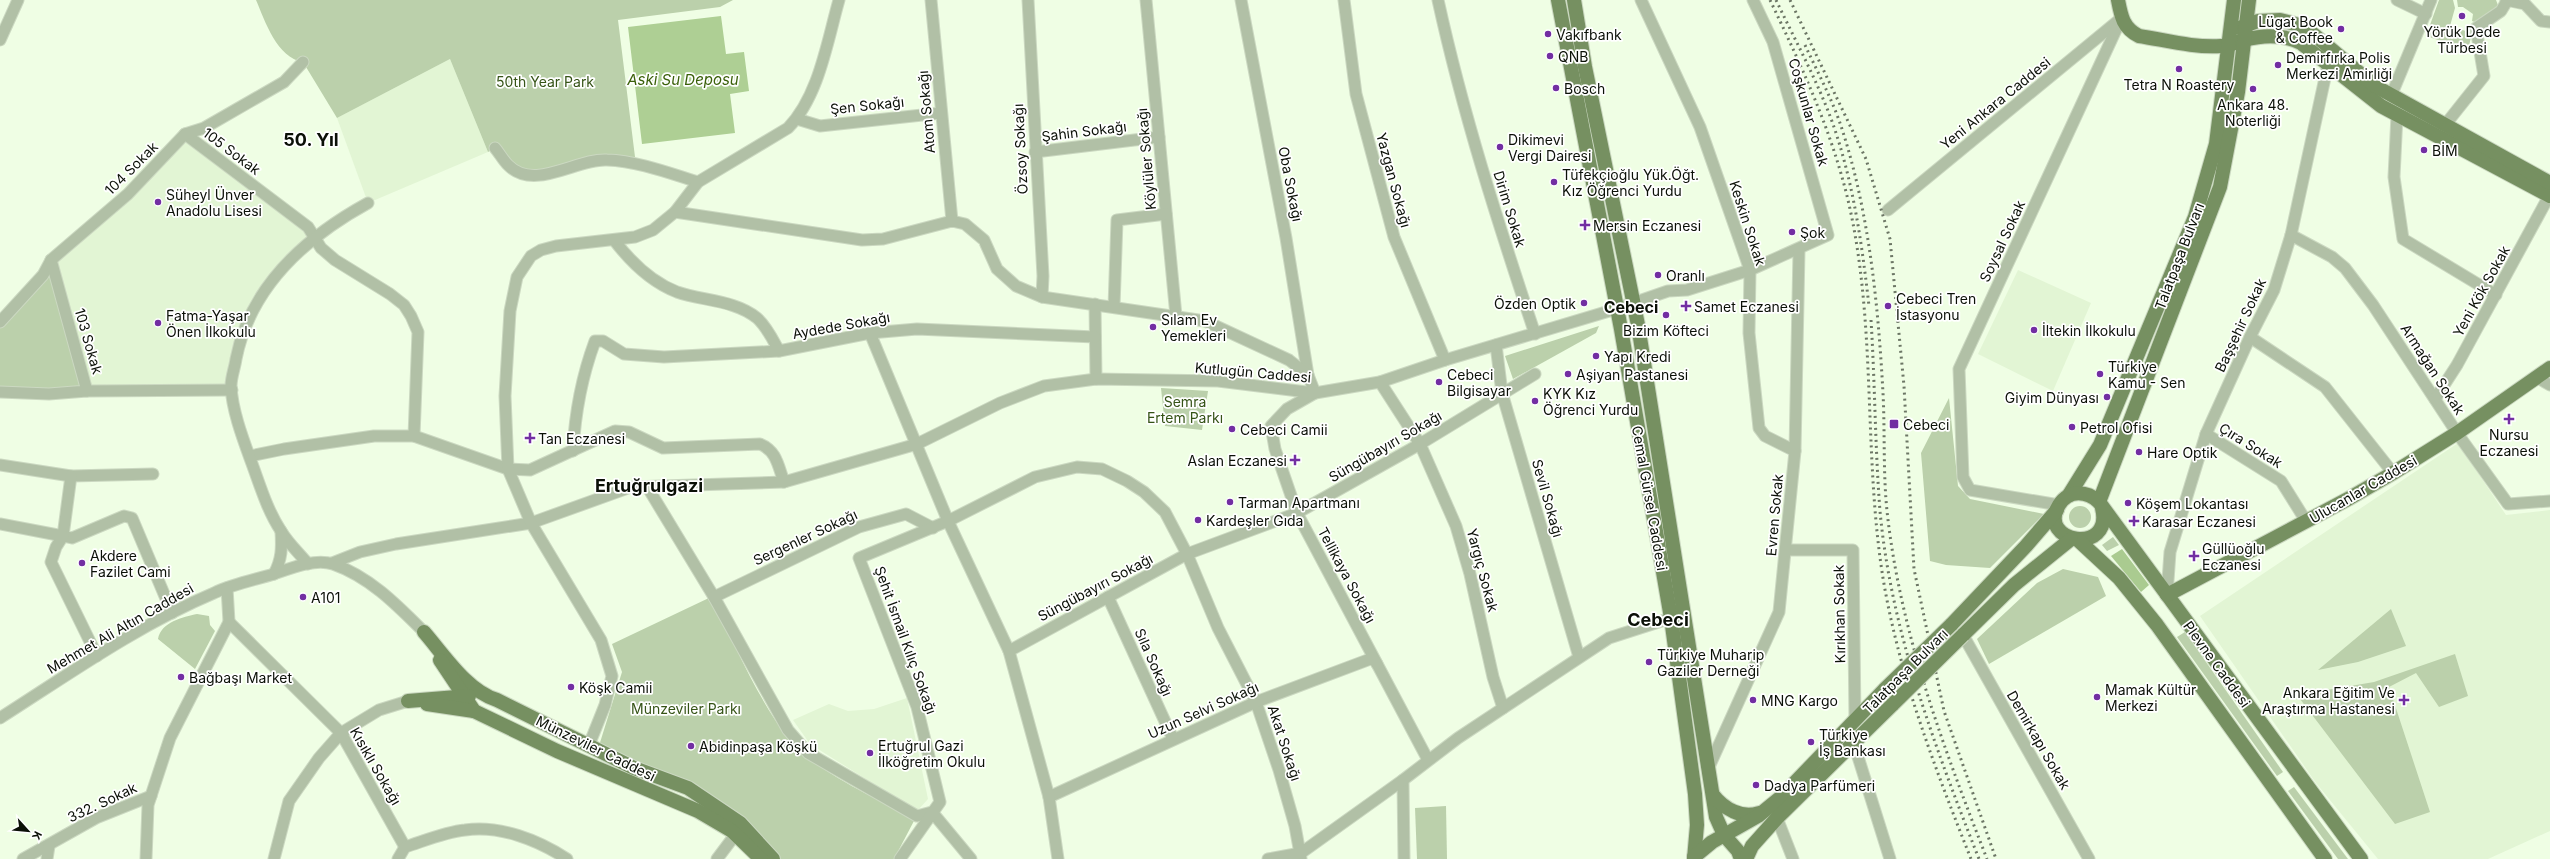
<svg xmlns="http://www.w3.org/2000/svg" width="2550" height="859" font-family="Inter,sans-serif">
	<rect width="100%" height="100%" fill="#effee4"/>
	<g fill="#e2f5d4">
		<path d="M450 59 488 152 368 203 337 118Z"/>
		<path d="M185 134 316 238 251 310 231 385 93 387 85 381 51 260Z"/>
		<path d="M2018 270 2091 303 2053 391 1978 354Z"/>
		<path d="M2458 443 2506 515 2550 510V831L2488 859H2378L2316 783 2200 616Z"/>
		<path d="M907 698 928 799 917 811 810 744 793 720 829 704 848 711 874 709Z"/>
	</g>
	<g fill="#bbd0ab">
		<path d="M256 0H733L720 7 618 20 636 165 608 160 537 176 519 172 495 148 488 152 450 59 337 118 303 62C277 58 265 21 256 0Z"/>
		<path d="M2439 0H2453L2455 8 2450 26 2472 33 2468 50 2426 36Z"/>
		<path d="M2457 0H2496L2499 8 2477 23 2472 21 2473 14 2463 7H2458Z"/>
		<path d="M54 266 85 380 93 387 0 392V322Z"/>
		<path d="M1599 326 1596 333 1513 379 1505 356Z"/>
		<path d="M1161 388 1208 391 1202 430 1165 426Z"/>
		<path d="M1949 398 1958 486 1970 499 2044 514 1990 568 1946 565 1930 561 1921 453Z"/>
		<circle cx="2080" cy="517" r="11"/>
		<path d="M2113 537 2119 545 2107 551 2102 545Z"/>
		<path d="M2063 569 2098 577 2106 596 1989 664 1977 639 2037 583Z"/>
		<path d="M711 597C734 642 758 701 790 740 816 772 878 799 915 819L894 859H777L741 820 598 749 622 672 612 644Z"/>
		<path d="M2391 609 2406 646 2358 662 2318 670Z"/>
		<path d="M197 614 209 616 210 625 215 631 195 669 158 639C161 622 183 617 197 614Z"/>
		<path d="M2185 632 2283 772 2277 776 2177 637Z"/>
		<path d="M2455 654 2468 696 2439 707 2416 673 2389 687 2430 812 2395 824 2297 695 2374 682Z"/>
		<path d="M2294 787 2348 859H2338L2288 791Z"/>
		<path d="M1446 806 1447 859H1417L1415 808Z"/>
	</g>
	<path fill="#aacb90" d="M2122 549 2149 585 2141 592 2111 556Z"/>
	<path fill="#aecf94" d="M721 16 726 54 744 52 749 91 730 94 735 133 642 144 628 27Z"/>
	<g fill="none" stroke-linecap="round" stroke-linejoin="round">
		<g stroke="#cbd8c1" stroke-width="13">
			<g id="minor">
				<path d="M931 0 952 221"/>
				<path d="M1028 0 1043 276 1042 297"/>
				<path d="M1146 0 1176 316"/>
				<path d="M1241 0 1286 238 1308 375"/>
				<path d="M1344 0 1356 94 1394 237 1445 360"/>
				<path d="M1438 0C1463 114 1498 223 1535 334"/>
				<path d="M1641 0 1700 127 1750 270 1749 333 1759 428 1765 436 1795 451"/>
				<path d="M2397 0 2426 14"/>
				<path d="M2506 0 2525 4 2541 21 2550 22"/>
				<path d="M0 40 18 0"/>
				<path d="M2391 96 2431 0"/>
				<path d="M2397 115 2394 177 2403 239 2496 295"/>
				<path d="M797 119 820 126 941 113"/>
				<path d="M2445 125 2484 76 2476 28 2501 11 2507 1"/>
				<path d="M185 134 308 227 321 248 335 260 390 294 404 305 411 316 418 332 414 436"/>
				<path d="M495 148C500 154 503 160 508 165 534 192 577 158 607 160 637 161 669 173 698 182"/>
				<path d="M1035 152 1159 137"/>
				<path d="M1888 210 2119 20"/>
				<path d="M675 212 862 240 883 239 952 221 965 224 984 240 997 269 1016 286 1042 297 1205 321 1289 360 1308 375 1315 393 1287 409 1271 426 1275 449 1297 513 1428 760"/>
				<path d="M2291 235 2332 257 2345 268 2373 305 2457 433 2508 504 2550 501"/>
				<path d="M614 240C630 261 651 282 677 292 703 301 735 300 757 318 767 327 773 340 779 351"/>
				<path d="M1095 304 1096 379"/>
				<path d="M1114 307 1117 220 1166 214"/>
				<path d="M0 322 43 275 51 260 128 194 185 134 204 128 284 82 303 62"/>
				<path d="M870 333 948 521 1035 477 1077 467 1102 469 1127 481 1144 492 1165 512 1187 554 1218 628 1256 702 1279 770 1295 826 1301 859"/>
				<path d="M2250 337 2325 387 2393 473"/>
				<path d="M1496 345 1502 393 1579 657"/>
				<path d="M2538 378 2550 385"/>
				<path d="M1380 382 1420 444 1456 526 1470 574 1493 677 1503 708"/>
				<path d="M87 391 232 390"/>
				<path d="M0 392 49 394 87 391 51 260"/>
				<path d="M2435 399 2457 365 2549 196"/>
				<path d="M2206 434 2281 481 2306 521"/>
				<path d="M573 451C575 413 582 376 595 341H603L624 354 664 357 779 351 870 333 917 329 1095 337"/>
				<path d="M250 456 284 449 374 436H414L508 469 530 470 615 431 629 432 663 448 760 444C777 451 778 466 784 482"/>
				<path d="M0 465 71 476 153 474"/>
				<path d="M71 476 63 536 72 538 124 516 132 518 172 613"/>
				<path d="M648 488 714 597 788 730 808 753 917 816 932 812 971 859"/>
				<path d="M2059 505 1970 490 1963 477 1959 369 2121 19"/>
				<path d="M0 524 63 536 56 547 51 562 97 656"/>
				<path d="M1786 550H1853L1855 721"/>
				<path d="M332 563 360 552 396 544 531 523 631 487 784 482 917 444 1000 403 1044 386 1096 379 1218 381 1315 393 1380 382 1445 360 1616 309 1668 291 1687 290 1750 270 1828 235 1773 42 1753 0"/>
				<path d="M308 564C299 553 288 543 281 531 267 510 260 485 251 461 243 439 232 410 231 386 231 377 235 367 236 359 250 287 306 237 368 203"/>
				<path d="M274 574C282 559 282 548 281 531"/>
				<path d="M2167 595 2170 552 2206 434 2250 337 2274 290 2291 235 2328 64"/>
				<path d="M714 597 859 527 906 514 933 528"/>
				<path d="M1108 597 1173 739"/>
				<path d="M229 622 341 733 405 847"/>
				<path d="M1963 635 2089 859"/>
				<path d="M1009 651 1187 554 1297 513 1420 444 1535 374"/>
				<path d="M0 718C69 674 138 625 214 593 233 584 254 580 274 574 291 568 315 558 333 564 370 577 397 605 424 632"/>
				<path d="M1854 744 1890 859"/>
				<path d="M589 745 605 705 612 676 601 640 531 523 508 469 505 396 510 311 517 277 531 256 541 250 556 246 635 237 653 230 675 212 698 182 788 128C819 96 827 42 839 0"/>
				<path d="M1709 767 1779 612 1795 451 1799 250"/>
				<path d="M1403 780 1404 859"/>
				<path d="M1049 797 1256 702 1373 658 1377 664"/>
				<path d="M1777 818 1793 859"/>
				<path d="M23 859 96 818 151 796"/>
				<path d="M47 859 49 846"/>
				<path d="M146 859 148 805 170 738 229 622 227 588"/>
				<path d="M274 859 289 801 319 758 341 733 379 710 408 701"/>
				<path d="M398 859 405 847C424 841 445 832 465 830 500 825 538 840 567 859"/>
				<path d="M717 859 735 835"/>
				<path d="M900 859 940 802 917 707 859 558 948 521 1009 651 1049 797 1058 859"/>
				<path d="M1268 859 1301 853 1403 780 1458 738 1609 638 1671 618"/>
			</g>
		</g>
		<g stroke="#cbd8c1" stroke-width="16">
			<g id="major">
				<path d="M1558 0 1621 329 1671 618 1695 794 1697 825 1694 859"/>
				<path d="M1574 0 1585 67 1638 325 1716 817 1724 835 1738 851 1741 859"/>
				<path d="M2118 0C2121 16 2123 28 2139 36 2165 40 2194 48 2221 46 2229 46 2236 42 2244 40 2263 35 2283 34 2301 43L2381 106 2550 196"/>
				<path d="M2239 28 2258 21 2280 20 2299 25 2312 33 2375 86 2550 183"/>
				<path d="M2069 495 2100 445 2195 217 2216 144 2234 0"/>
				<path d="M2099 502 2220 187 2238 92 2249 0"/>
				<path d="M2102 508C2114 556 2036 543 2059 505 2069 489 2087 491 2099 502L2361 859"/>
				<path d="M2078 540 2119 578 2157 625 2325 859"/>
				<path d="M2167 595 2348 499 2393 473 2457 433 2550 368"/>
				<path d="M1951 625 2026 546 2057 510"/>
				<path d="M424 632C444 655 467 691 497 700L634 768 688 788 740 823 773 859"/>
				<path d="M1963 635 2014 585 2071 539"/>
				<path d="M440 660 474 711 557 751 698 811 732 831 761 859"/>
				<path d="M408 701 469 696"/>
				<path d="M427 704 474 711"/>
				<path d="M1713 795C1724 809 1742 819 1759 813"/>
				<path d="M1694 857 1712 842 1758 816 1780 798 1885 689"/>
				<path d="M1746 859 1752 846 1777 818 1893 704"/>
			</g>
		</g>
		<use href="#minor" stroke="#b1c0a6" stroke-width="11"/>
		<use href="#major" stroke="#769061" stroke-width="14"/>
		<g stroke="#6c7665" stroke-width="3" stroke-dasharray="2 4" stroke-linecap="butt">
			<path d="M1770 0C1801 65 1831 129 1848 200 1877 324 1863 453 1883 578 1899 675 1935 768 1971 859"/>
			<path d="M1776 0C1796 42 1819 84 1834 127 1854 186 1862 245 1869 306"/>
			<path d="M1790 0 1866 159 1890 239 1904 386 1914 569 1944 711 1996 859"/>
			<path d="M1805 45C1817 71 1832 99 1841 126 1869 211 1878 303 1883 393 1885 432 1883 472 1887 511 1900 632 1943 746 1987 859"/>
			<path d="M1871 320C1875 383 1875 447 1880 511 1891 631 1935 747 1979 859"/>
		</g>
		<g stroke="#cbd8c1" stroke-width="16" stroke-linecap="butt">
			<g id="major-bridge">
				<path d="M1885 689 1951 625"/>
				<path d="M1893 704 1963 635"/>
			</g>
		</g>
		<use href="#major-bridge" stroke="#769061" stroke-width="14"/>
	</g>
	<g fill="#722ea2" stroke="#fff" stroke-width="1.5">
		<circle cx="2462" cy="16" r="4"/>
		<circle cx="2341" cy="29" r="4"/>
		<circle cx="1548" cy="34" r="4"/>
		<circle cx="1550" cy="56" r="4"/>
		<circle cx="2278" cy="65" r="4"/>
		<circle cx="2179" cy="69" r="4"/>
		<circle cx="1556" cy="88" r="4"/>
		<circle cx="2253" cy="89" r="4"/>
		<circle cx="1500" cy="147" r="4"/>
		<circle cx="2424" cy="150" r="4"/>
		<circle cx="1554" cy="182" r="4"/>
		<circle cx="158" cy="202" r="4"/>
		<path d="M1583 219h4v4h4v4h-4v4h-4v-4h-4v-4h4z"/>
		<circle cx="1792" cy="232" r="4"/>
		<circle cx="1658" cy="275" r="4"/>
		<circle cx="1584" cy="303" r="4"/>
		<path d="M1684 300h4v4h4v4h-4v4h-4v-4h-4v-4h4z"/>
		<circle cx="1888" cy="306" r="4"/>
		<circle cx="1666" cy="315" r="4"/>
		<circle cx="158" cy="323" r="4"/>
		<circle cx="1153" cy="327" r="4"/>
		<circle cx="2034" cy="330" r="4"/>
		<circle cx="1596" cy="356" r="4"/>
		<circle cx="1568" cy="374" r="4"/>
		<circle cx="2100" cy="374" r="4"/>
		<circle cx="1439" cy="382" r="4"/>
		<circle cx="2107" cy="397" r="4"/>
		<circle cx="1535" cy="401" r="4"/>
		<path d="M2507 413h4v4h4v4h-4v4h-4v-4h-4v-4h4z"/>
		<rect x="1889" y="419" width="10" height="10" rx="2"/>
		<circle cx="2072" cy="427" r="4"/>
		<circle cx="1232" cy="429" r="4"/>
		<path d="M528 432h4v4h4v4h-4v4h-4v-4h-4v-4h4z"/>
		<circle cx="2139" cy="452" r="4"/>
		<path d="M1293 454h4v4h4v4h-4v4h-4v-4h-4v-4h4z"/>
		<circle cx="1230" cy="502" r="4"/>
		<circle cx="2128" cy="503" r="4"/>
		<circle cx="1198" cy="520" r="4"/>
		<path d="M2132 515h4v4h4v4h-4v4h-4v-4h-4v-4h4z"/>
		<path d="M2192 550h4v4h4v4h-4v4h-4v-4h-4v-4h4z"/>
		<circle cx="82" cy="563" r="4"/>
		<circle cx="303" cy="597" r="4"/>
		<circle cx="1649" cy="662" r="4"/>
		<circle cx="181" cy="677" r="4"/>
		<circle cx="571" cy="687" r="4"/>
		<circle cx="2097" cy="697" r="4"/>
		<circle cx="1753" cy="700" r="4"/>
		<path d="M2402 694h4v4h4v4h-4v4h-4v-4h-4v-4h4z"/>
		<circle cx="1811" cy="742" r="4"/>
		<circle cx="691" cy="746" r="4"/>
		<circle cx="870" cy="753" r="4"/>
		<circle cx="1756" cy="785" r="4"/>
	</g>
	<g text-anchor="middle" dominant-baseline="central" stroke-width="3.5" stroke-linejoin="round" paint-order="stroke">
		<g font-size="14" fill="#0b1007" stroke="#fff" text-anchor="start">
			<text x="2333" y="21" text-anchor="end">Lügat Book<tspan x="2333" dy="16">&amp; Coffee</tspan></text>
			<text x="2462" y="31" text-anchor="middle">Yörük Dede<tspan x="2462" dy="16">Türbesi</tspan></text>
			<text x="1556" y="34">Vakıfbank</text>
			<text x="1558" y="56">QNB</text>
			<text x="2286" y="57">Demirfırka Polis<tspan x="2286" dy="16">Merkezi Amirliği</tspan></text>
			<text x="2179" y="84" text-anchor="middle">Tetra N Roastery</text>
			<text x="1564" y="88">Bosch</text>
			<text x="2253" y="104" text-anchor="middle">Ankara 48.<tspan x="2253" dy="16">Noterliği</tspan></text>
			<text x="1508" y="139">Dikimevi<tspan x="1508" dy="16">Vergi Dairesi</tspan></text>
			<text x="2432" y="150">BİM</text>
			<text x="1562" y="174">Tüfekçioğlu Yük.Öğt.<tspan x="1562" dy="16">Kız Öğrenci Yurdu</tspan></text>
			<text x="166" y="194">Süheyl Ünver<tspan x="166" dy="16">Anadolu Lisesi</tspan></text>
			<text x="1593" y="225">Mersin Eczanesi</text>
			<text x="1800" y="232">Şok</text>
			<text x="1666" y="275">Oranlı</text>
			<text x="1896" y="298">Cebeci Tren<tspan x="1896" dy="16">İstasyonu</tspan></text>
			<text x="1576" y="303" text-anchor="end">Özden Optik</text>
			<text x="1694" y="306">Samet Eczanesi</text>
			<text x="166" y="315">Fatma-Yaşar<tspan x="166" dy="16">Önen İlkokulu</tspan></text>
			<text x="1161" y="319">Sılam Ev<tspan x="1161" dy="16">Yemekleri</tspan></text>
			<text x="1666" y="330" text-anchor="middle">Bizim Köfteci</text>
			<text x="2042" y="330">İltekin İlkokulu</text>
			<text x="1604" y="356">Yapı Kredi</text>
			<text x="2108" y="366">Türkiye<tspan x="2108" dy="16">Kamu - Sen</tspan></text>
			<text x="1447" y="374">Cebeci<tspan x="1447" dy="16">Bilgisayar</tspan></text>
			<text x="1576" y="374">Aşiyan Pastanesi</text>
			<text x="1543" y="393">KYK Kız<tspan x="1543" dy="16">Öğrenci Yurdu</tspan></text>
			<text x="2099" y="397" text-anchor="end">Giyim Dünyası</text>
			<text x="1903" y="424">Cebeci</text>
			<text x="2080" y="427">Petrol Ofisi</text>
			<text x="1240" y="429">Cebeci Camii</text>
			<text x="2509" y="434" text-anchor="middle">Nursu<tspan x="2509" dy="16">Eczanesi</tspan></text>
			<text x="538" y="438">Tan Eczanesi</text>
			<text x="2147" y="452">Hare Optik</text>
			<text x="1287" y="460" text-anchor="end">Aslan Eczanesi</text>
			<text x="1238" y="502">Tarman Apartmanı</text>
			<text x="2136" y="503">Köşem Lokantası</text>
			<text x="1206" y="520">Kardeşler Gıda</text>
			<text x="2142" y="521">Karasar Eczanesi</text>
			<text x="2202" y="548">Güllüoğlu<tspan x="2202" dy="16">Eczanesi</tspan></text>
			<text x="90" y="555">Akdere<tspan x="90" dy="16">Fazilet Cami</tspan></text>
			<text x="311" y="597">A101</text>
			<text x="1657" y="654">Türkiye Muharip<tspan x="1657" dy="16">Gaziler Derneği</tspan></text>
			<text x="189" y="677">Bağbaşı Market</text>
			<text x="579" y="687">Köşk Camii</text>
			<text x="2105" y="689">Mamak Kültür<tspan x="2105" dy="16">Merkezi</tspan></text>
			<text x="2395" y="692" text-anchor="end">Ankara Eğitim Ve<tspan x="2395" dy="16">Araştırma Hastanesi</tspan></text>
			<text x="1761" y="700">MNG Kargo</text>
			<text x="1819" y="734">Türkiye<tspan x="1819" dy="16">İş Bankası</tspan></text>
			<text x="878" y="745">Ertuğrul Gazi<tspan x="878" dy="16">İlköğretim Okulu</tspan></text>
			<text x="699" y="746">Abidinpaşa Köşkü</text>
			<text x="1764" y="785">Dadya Parfümeri</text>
		</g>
		<g font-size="14" fill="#355316" stroke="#fff">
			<text x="545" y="81">50th Year Park</text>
			<text x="1185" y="401">Semra<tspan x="1185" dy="16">Ertem Parkı</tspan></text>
			<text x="686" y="708">Münzeviler Parkı</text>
		</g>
		<g font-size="14" fill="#0b1007" stroke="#fff">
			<text transform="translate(1995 103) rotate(-39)">Yeni Ankara Caddesi</text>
			<text transform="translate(867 105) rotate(-6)">Şen Sokağı</text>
			<text transform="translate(926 112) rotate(-95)">Atom Sokağı</text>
			<text transform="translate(1809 112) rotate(74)">Coşkunlar Sokak</text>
			<text transform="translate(1084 131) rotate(-7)">Şahin Sokağı</text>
			<text transform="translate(1020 149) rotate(-93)">Özsoy Sokağı</text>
			<text transform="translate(232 151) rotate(37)">105 Sokak</text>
			<text transform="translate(1146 159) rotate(-95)">Köylüler Sokağı</text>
			<text transform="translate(131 168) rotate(-45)">104 Sokak</text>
			<text transform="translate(1394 180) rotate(75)">Yazgan Sokağı</text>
			<text transform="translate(1291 184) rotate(79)">Oba Sokağı</text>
			<text transform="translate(1510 209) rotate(73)">Dirim Sokak</text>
			<text transform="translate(1748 223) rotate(72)">Keskin Sokak</text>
			<text transform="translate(2002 241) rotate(-65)">Soysal Sokak</text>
			<text transform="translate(2179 256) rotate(-69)">Talatpaşa Bulvarı</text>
			<text transform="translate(2481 291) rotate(-61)">Yeni Kök Sokak</text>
			<text transform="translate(841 325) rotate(-10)">Aydede Sokağı</text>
			<text transform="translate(2240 325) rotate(-65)">Başşehir Sokak</text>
			<text transform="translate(89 341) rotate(74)">103 Sokak</text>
			<text transform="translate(2433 369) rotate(57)">Armağan Sokak</text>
			<text transform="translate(1253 372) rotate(5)">Kutlugün Caddesi</text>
			<text transform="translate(2251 445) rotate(32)">Çıra Sokak</text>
			<text transform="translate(1385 446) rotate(-30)">Süngübayırı Sokağı</text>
			<text transform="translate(2363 489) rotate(-30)">Ulucanlar Caddesi</text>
			<text transform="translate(1548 498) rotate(74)">Sevil Sokağı</text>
			<text transform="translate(1650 498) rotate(80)">Cemal Gürsel Caddesi</text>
			<text transform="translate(1774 515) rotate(-85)">Evren Sokak</text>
			<text transform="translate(805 537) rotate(-25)">Sergenler Sokağı</text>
			<text transform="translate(1483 570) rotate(75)">Yargıç Sokak</text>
			<text transform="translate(1347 575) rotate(62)">Tellikaya Sokağı</text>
			<text transform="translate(1095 587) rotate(-28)">Süngübayırı Sokağı</text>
			<text transform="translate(1839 614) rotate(-91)">Kırıkhan Sokak</text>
			<text transform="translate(120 628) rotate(-30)">Mehmet Ali Altın Caddesi</text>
			<text transform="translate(906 640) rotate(70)">Şehit İsmail Kılıç Sokağı</text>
			<text transform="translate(1154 662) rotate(66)">Sıla Sokağı</text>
			<text transform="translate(2217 664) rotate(54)">Plevne Caddesi</text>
			<text transform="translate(1905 671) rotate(-45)">Talatpaşa Bulvarı</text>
			<text transform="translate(1203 710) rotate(-24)">Uzun Selvi Sokağı</text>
			<text transform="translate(2039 740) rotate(60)">Demirkapı Sokak</text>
			<text transform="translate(1285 743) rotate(72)">Akat Sokağı</text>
			<text transform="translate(596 748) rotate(26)">Münzeviler Caddesi</text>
			<text transform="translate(376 766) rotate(60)">Kısıklı Sokağı</text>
			<text transform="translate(102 802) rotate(-25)">332. Sokak</text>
		</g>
		<g font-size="15" font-style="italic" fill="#3a6009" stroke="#fff">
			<text x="683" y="79">Aski Su Deposu</text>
		</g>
		<g font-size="16" font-weight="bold" fill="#0b1007" stroke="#fff">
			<text x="1631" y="307">Cebeci</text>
		</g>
		<g font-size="18" font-weight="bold" fill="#0b1007" stroke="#fff">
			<text x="311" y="139">50. Yıl</text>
			<text x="649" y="485">Ertuğrulgazi</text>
			<text x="1658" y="619">Cebeci</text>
		</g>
	</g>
	<g transform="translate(28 831) rotate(117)" stroke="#ffffff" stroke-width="3" paint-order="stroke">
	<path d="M0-3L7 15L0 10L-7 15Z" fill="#0b1007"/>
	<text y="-6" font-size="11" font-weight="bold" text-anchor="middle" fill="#0b1007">K</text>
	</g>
</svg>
